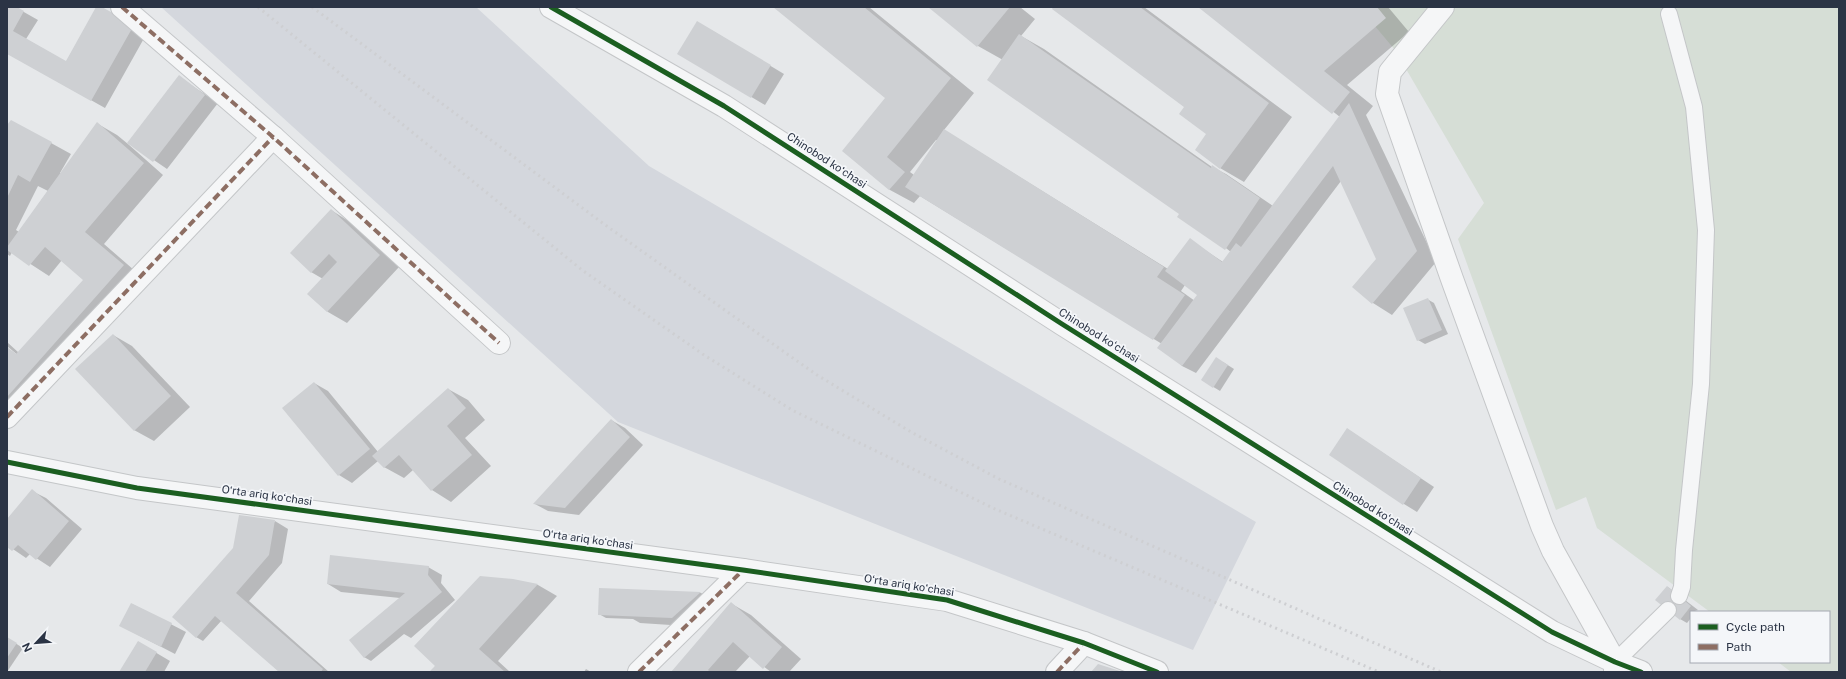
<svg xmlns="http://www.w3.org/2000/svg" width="1846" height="679" font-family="'Public Sans',sans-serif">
	<rect width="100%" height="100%" fill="#e6e8ea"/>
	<path fill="#d4d7dd" d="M161 7H476L649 166 1256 522 1193 650 618 422Z"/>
	<path fill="#d6ded6" d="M1359 7H1839V672H1791L1778 662H1829V612H1710L1597 528 1586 497 1556 510 1458 239 1484 203 1395 50Z"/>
	<g fill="#0003" fill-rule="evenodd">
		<path d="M7 7H15L38 20 26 39 66 62 98 7 147 33 105 108 7 53Z"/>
		<path d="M775 7H869L974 93 944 130 1168 269 1190 240 1223 262 1231 252 1181 213 1003 60 978 46 930 7H1020L1035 19 1021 36 1044 49 1212 167 1226 174 1273 206 1340 117 1199 7H1388L1409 32 1347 85 1373 106 1366 115 1436 262 1392 315 1373 303 1354 287 1377 259 1341 181 1196 373 1182 366 1162 344 920 196 914 203 890 190 844 151 886 98ZM936 140H938L914 175 910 172ZM1185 285 1199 295 1195 301 1181 291Z"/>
		<path d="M1054 7H1144L1292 117 1244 182 1220 168 1208 134 1185 107Z"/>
		<path d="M711 30 784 74 765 105 679 54Z"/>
		<path d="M179 77 218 103 167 169 129 143 128 144 163 175 104 244 142 277 7 430V348L20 357 7 346V342L19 353 85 280 62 260 49 276 12 252 10 256 7 254V126L51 143 71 154 60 173H62L98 124 117 135 128 144ZM38 186 48 191 19 232 16 230Z"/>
		<path d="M331 210 350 222 399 267 347 323 328 312 309 294 323 279 311 272Z"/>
		<path d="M1427 299 1434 303 1448 334 1425 344 1418 340Z"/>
		<path d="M113 335 132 346 190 407 154 441 134 430Z"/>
		<path d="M1223 362 1234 369 1220 391 1202 380Z"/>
		<path d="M314 383 328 391 378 452 448 389 468 400 485 420 465 438 491 466 451 502 432 490 413 470 404 478 384 467 378 461 352 483 339 475Z"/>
		<path d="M611 420 625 428 643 445 579 515 548 511 535 504Z"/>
		<path d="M1347 429 1434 487 1417 512 1404 504Z"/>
		<path d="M32 491 46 498 82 529 50 567 30 554 26 558 7 545V520Z"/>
		<path d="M275 521 288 529 282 563 249 601 329 672H280L222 620 203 641 196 637Z"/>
		<path d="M428 567 442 575 441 583 455 600 411 638 404 634 371 661 364 657 400 598 341 592 328 584Z"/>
		<path d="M513 580 538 585 557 596 498 661 510 672H430Z"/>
		<path d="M1668 587 1698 610 1691 612V618L1687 623 1680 619Z"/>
		<path d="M628 590 701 593 714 601 686 626 640 623 633 619 606 618 599 614Z"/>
		<path d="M132 604 186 632 175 654 121 626Z"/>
		<path d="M732 604 751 615 801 659 789 672H771L750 656 735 672H672Z"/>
		<path d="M7 638 23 648 7 672Z"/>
		<path d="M138 642 170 661 164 672H121Z"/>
		<path d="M586 669 591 672H584Z"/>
	</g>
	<g fill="#ced0d3">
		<path d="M7 7H17L24 11 13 31 66 61 96 7H102L134 25 91 101 7 54Z"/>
		<path d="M773 7H864L951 78 887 157 905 172 889 190 842 151 885 98Z"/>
		<path d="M928 7H1010L977 47Z"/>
		<path d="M1053 7H1140L1269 103 1220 169 1195 150 1206 134 1179 114 1184 107 1052 9Z"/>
		<path d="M1198 7H1377L1386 18 1324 71 1350 92 1332 114Z"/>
		<path d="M697 21 771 65 751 98 677 54Z"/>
		<path d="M1019 34 1211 168 1212 165 1260 198 1225 250 1177 217 1179 214 987 80Z"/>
		<path d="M179 75 205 95 153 162 127 143Z"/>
		<path d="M1349 103 1417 251 1372 304 1352 287 1376 259 1333 166 1182 366 1157 348 1197 295 1165 271 1190 238 1222 262 1236 243 1241 247Z"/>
		<path d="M11 120 52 142 30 182 18 175 7 198V125Z"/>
		<path d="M97 122 144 163 85 232 124 265 7 397V347L16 354 83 280 45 247 29 266 7 250V247Z"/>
		<path d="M944 129 1164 267 1157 277 1185 295 1153 340 905 187Z"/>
		<path d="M331 209 380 255 327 312 307 294 337 262 329 254 311 273 290 253Z"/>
		<path d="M1428 298 1442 330 1417 341 1403 308Z"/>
		<path d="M113 334 171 396 134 431 75 369Z"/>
		<path d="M1216 357 1228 365 1213 388 1201 380Z"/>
		<path d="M314 382 370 449 338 476 282 408Z"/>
		<path d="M448 388 466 408 447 426 472 455 431 491 399 455 384 468 372 456Z"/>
		<path d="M611 419 630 437 565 508 533 504Z"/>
		<path d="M1347 428 1421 478 1403 505 1329 455Z"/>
		<path d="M32 489 69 521 36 560 18 545 12 551 7 547V519Z"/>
		<path d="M239 515 275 520 269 555 236 593 323 669 321 672H279L215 616 196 638 172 617 233 548Z"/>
		<path d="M330 555 429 566 428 575 442 592 364 658 349 640 405 593 327 584Z"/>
		<path d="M480 576 513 579 538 584 479 649 505 672H429L435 666 414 646Z"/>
		<path d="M1667 586 1691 606 1680 620 1655 600Z"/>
		<path d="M599 588 627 589 701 592 672 618 598 615Z"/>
		<path d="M731 602 782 647 763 669 733 642 708 670 710 672H671Z"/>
		<path d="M131 603 172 623 161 647 119 626Z"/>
		<path d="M7 637 17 643 7 658Z"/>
		<path d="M138 641 157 652 145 672H119Z"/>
		<path d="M1098 664 1123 672H1091Z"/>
	</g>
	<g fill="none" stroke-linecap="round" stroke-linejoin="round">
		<g stroke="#c4c6c8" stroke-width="18">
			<g id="lane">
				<path d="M1669 14 1694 107 1706 230 1701 384 1684 550 1682 587 1679 596"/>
				<path d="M1612 670 1615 662 1668 610"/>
			</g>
		</g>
		<g stroke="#c4c6c8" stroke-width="24">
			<g id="street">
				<path d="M122 7 273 137 499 343"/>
				<path d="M551 7 724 106 1062 324 1552 632 1615 662 1641 672"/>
				<path d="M1443 7 1390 72 1387 94 1452 279 1542 526 1553 551 1615 662"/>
				<path d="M7 417 273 137"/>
				<path d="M7 462 137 488 743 570 947 600 1084 643 1157 672"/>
				<path d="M639 672 743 570"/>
				<path d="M1057 672 1084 643"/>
			</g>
		</g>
		<use href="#lane" stroke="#f5f6f7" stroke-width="16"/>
		<use href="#street" stroke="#f5f6f7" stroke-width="22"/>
		<g stroke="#cecfd2" stroke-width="3" stroke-dasharray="2 4" stroke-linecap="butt">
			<path d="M258 7 582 270 704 355 792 410 995 509 1379 672"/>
			<path d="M312 7 608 227 729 313 817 375 911 432 999 479 1441 672"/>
		</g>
		<g stroke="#8d6e63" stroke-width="4" stroke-dasharray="8 4" stroke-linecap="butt">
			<path d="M122 7 273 137 499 343"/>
			<path d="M7 417 273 137"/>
			<path d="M639 672 743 570"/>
			<path d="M1057 672 1084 643"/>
		</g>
		<g stroke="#f4f6f9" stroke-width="8">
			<g id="cycleway">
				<path d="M551 7 724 106 1062 324 1552 632 1615 662 1641 672"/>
				<path d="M7 462 137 488 743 570 947 600 1084 643 1157 672"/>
			</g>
		</g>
		<use href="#cycleway" stroke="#1b5e20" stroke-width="5"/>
	</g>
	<g text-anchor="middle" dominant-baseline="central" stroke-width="3.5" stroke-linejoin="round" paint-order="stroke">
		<g font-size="11" fill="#2b3445" stroke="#f4f6f9">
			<text transform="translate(827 160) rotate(33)">Chinobod koʻchasi</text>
			<text transform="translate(1099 335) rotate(32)">Chinobod koʻchasi</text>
			<text transform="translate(267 495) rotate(8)">Oʻrta ariq koʻchasi</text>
			<text transform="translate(1373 508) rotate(32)">Chinobod koʻchasi</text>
			<text transform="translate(588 539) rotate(8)">Oʻrta ariq koʻchasi</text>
			<text transform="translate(909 585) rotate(9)">Oʻrta ariq koʻchasi</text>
		</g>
	</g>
	<rect width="1846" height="679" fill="none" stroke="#2b3445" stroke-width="16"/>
	<rect x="1690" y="611" width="140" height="52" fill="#f4f6f9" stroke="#a4a8b1"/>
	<rect x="1698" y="624" width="20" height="6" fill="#1b5e20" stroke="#a4a8b1"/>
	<text x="1726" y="631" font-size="12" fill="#2b3445">Cycle path</text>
	<rect x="1698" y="644" width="20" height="6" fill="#8d6e63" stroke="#a4a8b1"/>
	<text x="1726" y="651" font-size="12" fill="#2b3445">Path</text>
	<g transform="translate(36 643) rotate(244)" stroke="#f4f6f9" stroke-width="3" paint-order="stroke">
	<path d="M0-3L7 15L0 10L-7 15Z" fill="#2b3445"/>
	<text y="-6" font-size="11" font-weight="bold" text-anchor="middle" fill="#2b3445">N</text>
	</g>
</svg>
